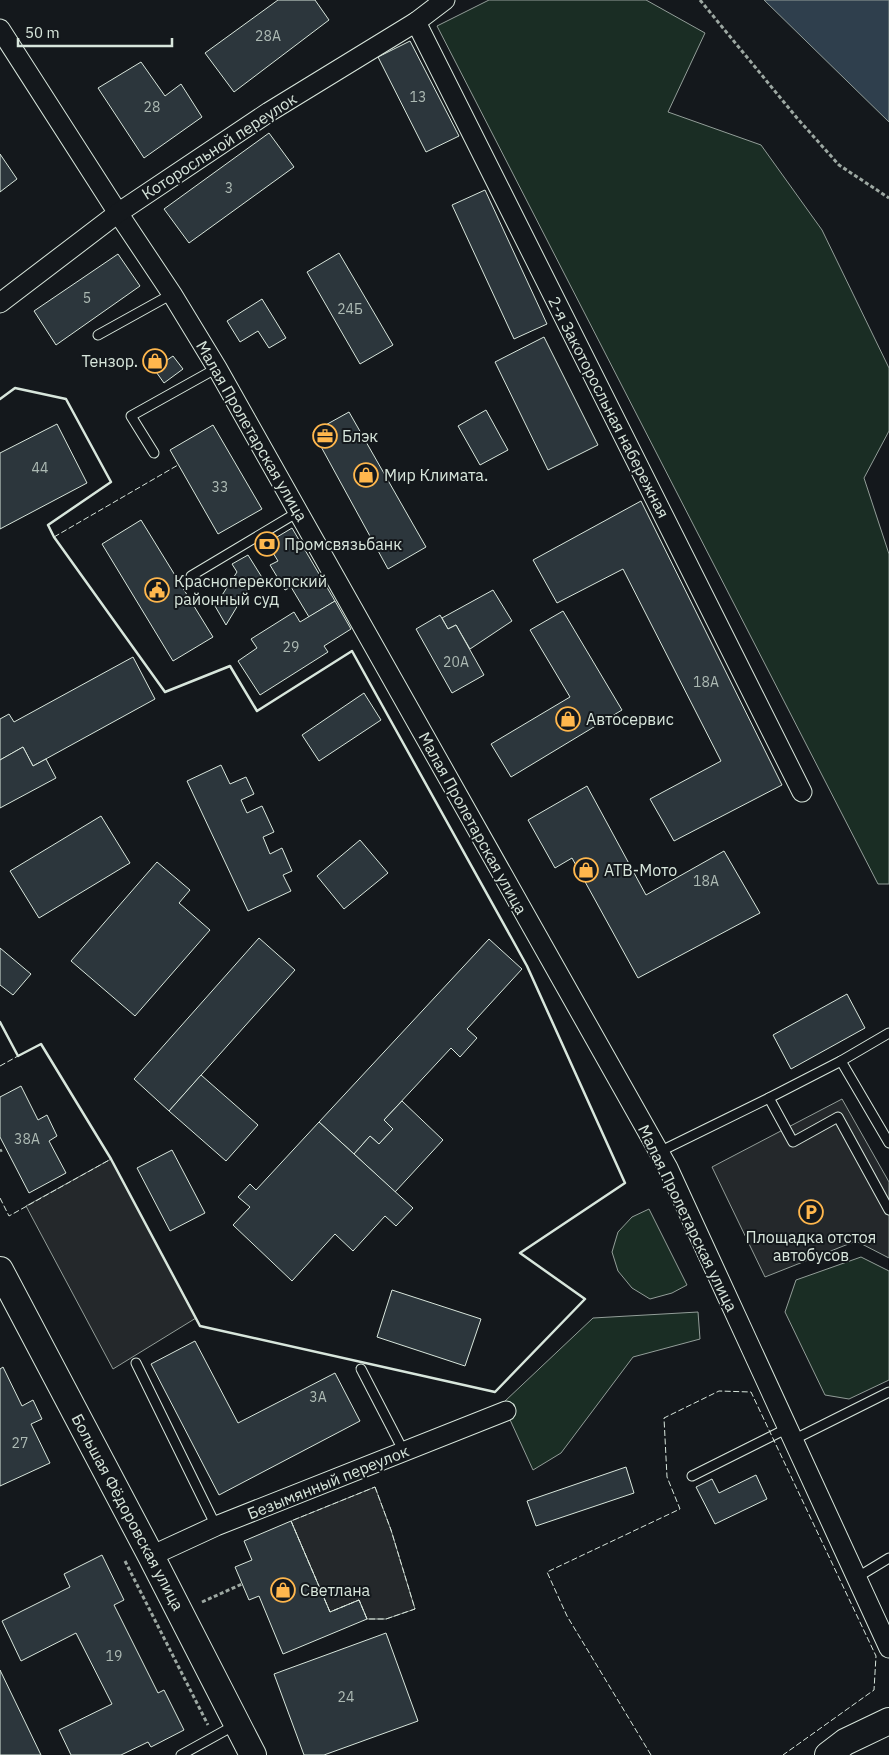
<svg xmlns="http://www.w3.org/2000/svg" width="889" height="1755" font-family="'IBM Plex Sans',sans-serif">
	<rect width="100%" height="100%" fill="#14181c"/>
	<g fill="#1a2d24" stroke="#939e99">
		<path d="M489 0H646L705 33 668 112 761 145 822 230 889 368V431L864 478 889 554V884H878L437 26Z"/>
		<path d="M649 1209 687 1285 672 1293 650 1299 632 1288 618 1271 612 1252 618 1232 632 1217Z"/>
		<path d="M861 1257 889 1271V1380L849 1399 825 1395 785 1312 796 1280Z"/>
		<path d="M698 1312 700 1339 633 1357 561 1453 533 1470 506 1411 504 1402 593 1318Z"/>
	</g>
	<g fill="#24282b" stroke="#939e99">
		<path d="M842 1099 889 1182V1258L856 1241 765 1277 712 1167Z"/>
		<path d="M111 1159 196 1318 113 1369 26 1206Z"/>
		<path d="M375 1487 391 1530 415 1609 386 1619H367L359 1600 330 1612 291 1521Z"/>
	</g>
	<path fill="#2f3f4d" stroke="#939e99" d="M764 0H889V122Z"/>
	<g fill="#2c363c" stroke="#d8e6dc">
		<path d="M278 0H315L329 20 234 92 205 53Z"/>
		<path d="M410 41 459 136 426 152 378 57Z"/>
		<path d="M141 62 165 96 181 84 202 117 144 158 98 88Z"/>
		<path d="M269 133 294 167 189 243 164 209Z"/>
		<path d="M0 154 17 179 0 192Z"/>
		<path d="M485 190 547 324 514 339 452 205Z"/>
		<path d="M339 253 393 345 360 364 307 272Z"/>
		<path d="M118 254 140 286 56 345 34 311Z"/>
		<path d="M262 299 286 338 269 348 258 331 240 342 227 321Z"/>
		<path d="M544 337 598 445 548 470 495 362Z"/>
		<path d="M173 356 183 369 164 383 154 369Z"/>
		<path d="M486 410 508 450 480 465 458 426Z"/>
		<path d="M349 412 426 547 388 569 313 432Z"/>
		<path d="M57 424 87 483 0 529V453Z"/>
		<path d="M213 425 262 509 218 534 170 450Z"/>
		<path d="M641 501 782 785 674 841 650 799 721 761 623 569 557 603 533 560Z"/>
		<path d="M141 520 213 637 173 661 102 544Z"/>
		<path d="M292 528 335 601 309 617 291 587 285 590 270 565 278 561 267 543Z"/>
		<path d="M248 555 263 579 247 590 226 625 215 606 237 572 232 564Z"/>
		<path d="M493 590 512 621 470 649 456 625 448 629 442 618Z"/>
		<path d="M335 601 351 629 324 646 328 652 260 695 238 661 257 648 251 639 294 612 300 622Z"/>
		<path d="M563 611 622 710 511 777 491 744 570 697 530 630Z"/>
		<path d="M440 615 448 629 456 625 484 675 452 693 416 629Z"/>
		<path d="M133 657 155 699 33 766 23 747 0 760V719L9 714 14 722Z"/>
		<path d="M364 693 381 720 319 761 302 735Z"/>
		<path d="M23 747 33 766 46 759 56 778 0 808V760Z"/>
		<path d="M221 765 230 784 246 777 254 794 241 800 247 813 262 806 274 832 263 837 270 854 282 848 292 871 283 875 291 891 248 911 187 781Z"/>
		<path d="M587 786 646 895 724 851 760 913 638 978 572 858 555 868 528 820Z"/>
		<path d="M101 816 130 863 39 918 10 871Z"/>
		<path d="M360 840 388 873 344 909 317 876Z"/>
		<path d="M157 862 190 890 179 903 210 930 135 1016 71 961Z"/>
		<path d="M259 938 295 970 169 1111 134 1079Z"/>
		<path d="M489 939 522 969 467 1029 477 1038 460 1057 451 1048 384 1120 393 1129 379 1144 370 1136 354 1154 319 1122Z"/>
		<path d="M0 948 31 974 13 995 0 985Z"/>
		<path d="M847 994 865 1028 791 1069 773 1035Z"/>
		<path d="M201 1075 258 1125 226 1161 169 1111Z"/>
		<path d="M21 1086 38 1120 47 1115 57 1136 49 1141 66 1173 29 1193 0 1137V1097Z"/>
		<path d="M402 1101 443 1140 395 1192 354 1154 370 1136 379 1144 393 1129 384 1120Z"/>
		<path d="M319 1122 413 1208 396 1226 385 1216 353 1251 335 1234 292 1281 233 1225 250 1207 238 1197 250 1184 256 1190Z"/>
		<path d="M172 1150 205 1213 170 1231 137 1168Z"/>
		<path d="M392 1290 481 1319 465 1366 377 1337Z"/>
		<path d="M195 1341 238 1423 335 1373 360 1421 219 1495 151 1364Z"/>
		<path d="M3 1367 22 1406 33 1400 42 1419 31 1424 50 1463 0 1486V1369Z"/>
		<path d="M626 1467 634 1493 536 1526 527 1501Z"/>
		<path d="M756 1475 767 1499 715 1524 696 1487 712 1479 719 1493Z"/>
		<path d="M291 1521 330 1612 359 1600 367 1619 283 1654 259 1596 249 1600 235 1567 252 1560 244 1541Z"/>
		<path d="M102 1555 124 1600 114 1605 158 1693 164 1690 184 1730 151 1747 148 1742 121 1755H71L59 1730 112 1704 76 1633 21 1661 2 1621 70 1587 64 1574Z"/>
		<path d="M386 1633 418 1721 324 1755H304L274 1674Z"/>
		<path d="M0 1670 41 1755H0Z"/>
	</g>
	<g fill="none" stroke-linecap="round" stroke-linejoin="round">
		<g stroke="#d8e6dc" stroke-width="11">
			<g id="lane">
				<path d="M98 335 172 294"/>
				<path d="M154 453 131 416 217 368"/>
				<path d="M191 576 298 512"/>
				<path d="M841 1061 889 1143"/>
				<path d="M769 1098 841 1061 889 1033"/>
				<path d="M659 1152 769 1098 793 1142 838 1117 889 1210"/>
				<path d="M136 1363 216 1526"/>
				<path d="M361 1369 404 1452"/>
				<path d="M793 1440 889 1392"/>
				<path d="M692 1476 788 1428"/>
				<path d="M856 1578 889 1558"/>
				<path d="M181 1755 235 1725"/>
			</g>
		</g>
		<g stroke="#d8e6dc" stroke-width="21">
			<g id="street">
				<path d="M416 22 802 792"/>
				<path d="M0 29 118 213 172 294 217 368 668 1168 889 1648"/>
				<path d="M0 303 118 213 269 112 416 22 445 0"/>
				<path d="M151 1556 216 1526 506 1411"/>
			</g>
		</g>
		<g stroke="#d8e6dc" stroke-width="28">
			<g id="secondary">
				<path d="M0 1270 151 1556 253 1755"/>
				<path d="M828 1755 845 1742 889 1721"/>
			</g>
		</g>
		<g stroke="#9da8a2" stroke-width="3" stroke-dasharray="4 2.5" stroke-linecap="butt">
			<path d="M700 0 797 118 839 165 889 198"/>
			<path d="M0 1151 2 1150"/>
			<path d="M125 1561 208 1725"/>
			<path d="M202 1602 242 1584"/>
		</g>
		<use href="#lane" stroke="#14181c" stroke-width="9"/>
		<use href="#street" stroke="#14181c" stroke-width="19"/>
		<use href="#secondary" stroke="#14181c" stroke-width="26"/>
		<g stroke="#d8e6dc" stroke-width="1" stroke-dasharray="6 2.5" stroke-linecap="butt">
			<path d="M54 537 178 465"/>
			<path d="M0 1066 18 1056"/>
			<path d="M0 1198 9 1216 111 1159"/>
			<path d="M375 1487 391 1530 415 1609 386 1619H367L359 1600 330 1612 291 1521Z"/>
			<path d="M651 1755 567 1616 547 1572 680 1509 667 1477 664 1418 719 1391 751 1392 876 1656 874 1690 783 1755"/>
		</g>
		<path stroke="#d8e6dc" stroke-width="2.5" d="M0 399 15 388 66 399 111 482 48 525 54 537 165 692 230 666 257 711 352 651 527 966 625 1183 520 1253 585 1299 495 1392 200 1326 111 1159 41 1044 18 1056 0 1022"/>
	</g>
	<defs>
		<g id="shop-ring" transform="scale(1.25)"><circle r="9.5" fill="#14181c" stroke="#ffb74d" stroke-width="1.5"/><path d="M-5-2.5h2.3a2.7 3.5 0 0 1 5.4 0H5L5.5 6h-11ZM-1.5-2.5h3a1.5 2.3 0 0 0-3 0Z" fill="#ffb74d"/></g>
		<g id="office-ring" transform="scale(1.25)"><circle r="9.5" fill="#14181c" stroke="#ffb74d" stroke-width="1.5"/><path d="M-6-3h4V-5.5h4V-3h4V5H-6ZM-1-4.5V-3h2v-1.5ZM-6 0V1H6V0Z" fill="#ffb74d"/></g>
		<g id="bank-ring" transform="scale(1.25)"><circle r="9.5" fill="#14181c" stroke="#ffb74d" stroke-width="1.5"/><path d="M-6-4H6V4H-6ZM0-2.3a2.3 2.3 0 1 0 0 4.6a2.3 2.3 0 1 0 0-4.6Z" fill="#ffb74d"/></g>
		<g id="civic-ring" transform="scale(1.25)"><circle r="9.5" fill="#14181c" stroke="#ffb74d" stroke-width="1.5"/><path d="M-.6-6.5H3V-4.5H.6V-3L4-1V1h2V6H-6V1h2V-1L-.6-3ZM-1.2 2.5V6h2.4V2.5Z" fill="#ffb74d"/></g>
		<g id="parking-ring" transform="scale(1.25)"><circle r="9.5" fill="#14181c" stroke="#ffb74d" stroke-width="1.5"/><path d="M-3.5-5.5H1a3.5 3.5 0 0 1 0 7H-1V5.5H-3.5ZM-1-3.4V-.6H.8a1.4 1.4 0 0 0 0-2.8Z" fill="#ffb74d"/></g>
	</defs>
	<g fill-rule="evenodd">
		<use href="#shop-ring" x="155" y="361"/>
		<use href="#office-ring" x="325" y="436"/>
		<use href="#shop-ring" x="366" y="475"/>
		<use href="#bank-ring" x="267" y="544"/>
		<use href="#civic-ring" x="157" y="590"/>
		<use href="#shop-ring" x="568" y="719"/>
		<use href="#shop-ring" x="586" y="870"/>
		<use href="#parking-ring" x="811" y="1212"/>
		<use href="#shop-ring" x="283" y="1590"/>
	</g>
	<g text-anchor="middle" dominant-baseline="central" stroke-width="4" stroke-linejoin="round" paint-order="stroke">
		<g font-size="14" fill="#adbab4">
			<text x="268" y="36">28А</text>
			<text x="418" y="97">13</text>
			<text x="152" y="107">28</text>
			<text x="229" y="188">3</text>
			<text x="87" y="298">5</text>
			<text x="350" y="309">24Б</text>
			<text x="40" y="468">44</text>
			<text x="220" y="487">33</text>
			<text x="291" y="647">29</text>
			<text x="456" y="662">20А</text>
			<text x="706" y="682">18А</text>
			<text x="706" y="881">18А</text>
			<text x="27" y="1139">38А</text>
			<text x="318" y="1397">3А</text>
			<text x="20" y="1443">27</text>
			<text x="114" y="1656">19</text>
			<text x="346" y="1697">24</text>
		</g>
		<g font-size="16" fill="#d8e6dc" stroke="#14181c">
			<text transform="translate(219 146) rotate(-33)">Которосльной переулок</text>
			<text transform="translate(609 407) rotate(63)">2-я Закоторосльная набережная</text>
			<text transform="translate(252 431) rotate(60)">Малая Пролетарская улица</text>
			<text transform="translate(473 823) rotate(61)">Малая Пролетарская улица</text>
			<text transform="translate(688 1218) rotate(64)">Малая Пролетарская улица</text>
			<text transform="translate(328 1482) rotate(-22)">Безымянный переулок</text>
			<text transform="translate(128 1512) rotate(62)">Большая Фёдоровская улица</text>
		</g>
		<g font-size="16" fill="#d8e6dc" stroke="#14181c" text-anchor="start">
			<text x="138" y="361" text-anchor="end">Тензор.</text>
			<text x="342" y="436">Блэк</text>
			<text x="384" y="475">Мир Климата.</text>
			<text x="284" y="544">Промсвязьбанк</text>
			<text x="174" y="581">Красноперекопский<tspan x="174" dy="18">районный суд</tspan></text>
			<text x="586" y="719">Автосервис</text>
			<text x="604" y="870">АТВ-Мото</text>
			<text x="811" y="1237" text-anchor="middle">Площадка отстоя<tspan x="811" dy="18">автобусов</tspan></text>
			<text x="300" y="1590">Светлана</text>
		</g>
	</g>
	<path d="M18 38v8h154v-8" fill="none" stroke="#d8e6dc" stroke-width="2.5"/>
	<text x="25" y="38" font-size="15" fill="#d8e6dc" stroke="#14181c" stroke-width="4" paint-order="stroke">50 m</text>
</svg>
